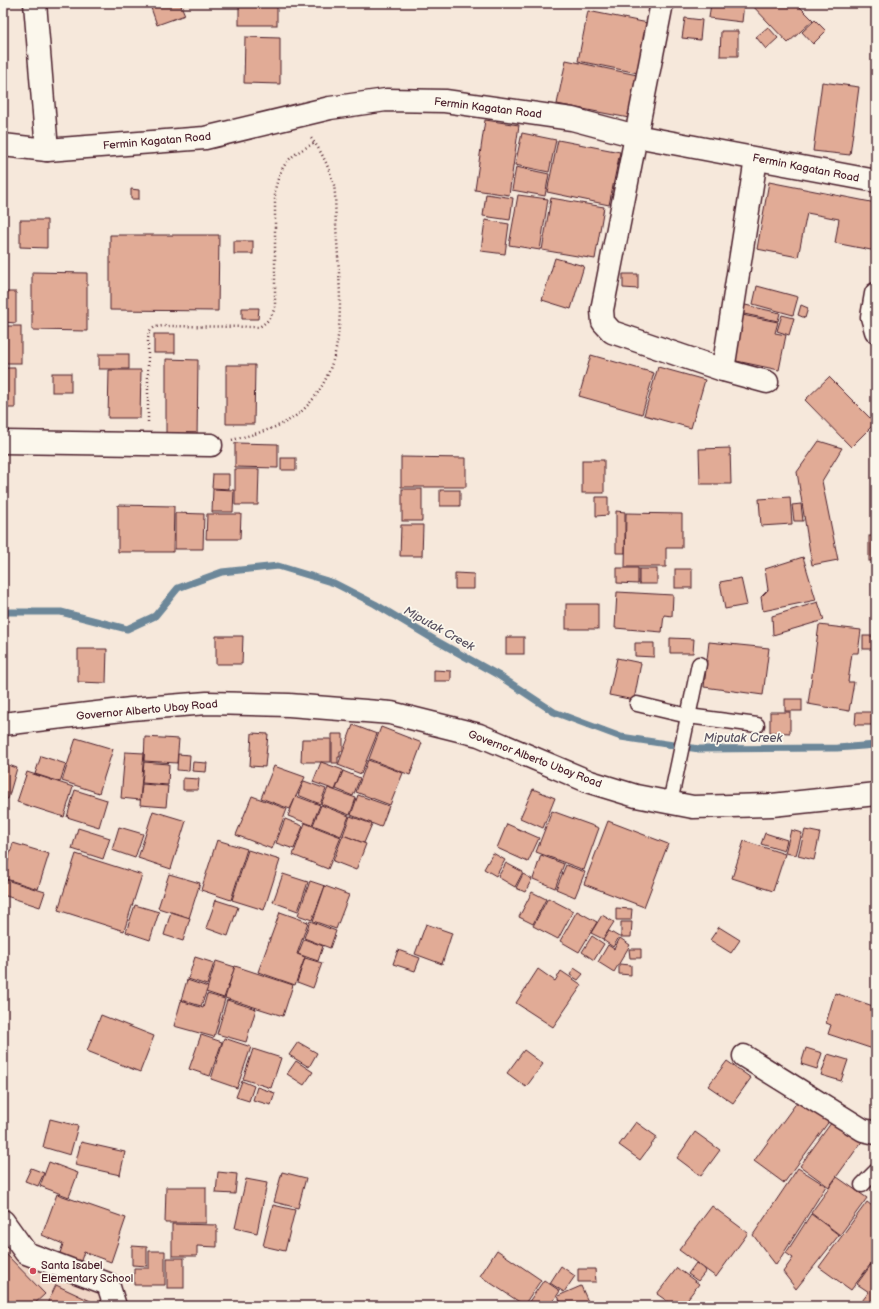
<svg xmlns="http://www.w3.org/2000/svg" width="879" height="1309" font-family="'Balsamiq Sans',sans-serif">
	<rect width="100%" height="100%" fill="#f6e8db"/>
	<filter id="ink" filterUnits="userSpaceOnUse"><feTurbulence type="fractalNoise" baseFrequency=".025" numOctaves="2"/><feDisplacementMap in="SourceGraphic" scale="8" xChannelSelector="R" yChannelSelector="G"/><feConvolveMatrix kernelMatrix="1 2 1 2 8 2 1 2 1" color-interpolation-filters="sRGB"/></filter>
	<g filter="url(#ink)">
		<path fill="#f0d6c6" d="M3 1229 104 1287 111 1306H3Z"/>
		<g fill="none" stroke-linecap="round" stroke-linejoin="round">
			<path stroke="#6c8799" stroke-width="7" d="M3 614 9 612H61L127 629 155 616 178 588 222 572 278 566 334 583 375 604 435 640 498 675 554 712 621 737 699 749 837 748 876 745"/>
		</g>
		<g fill="#e1ab96" stroke="#4a1f2b">
			<path d="M157 3H180L185 15 157 25 150 5Z"/>
			<rect x="239" y="3" width="38" height="22"/>
			<path d="M711 3H744L742 22 709 18Z"/>
			<path d="M750 3H796L813 20 788 43Z"/>
			<path d="M588 11 648 23 638 73 578 61Z"/>
			<path d="M685 18 702 20 700 40 682 38Z"/>
			<path d="M815 20 826 31 813 44 802 32Z"/>
			<path d="M768 27 778 38 766 49 756 37Z"/>
			<path d="M721 31H738V56H720Z"/>
			<path d="M245 37 280 38V84L244 83Z"/>
			<rect x="3" y="45" width="1" height="46"/>
			<path d="M566 60 637 75 629 118 557 104Z"/>
			<path d="M822 82 859 87 850 155 813 151Z"/>
			<path d="M485 120 519 125 509 195 475 190Z"/>
			<path d="M522 133 556 140 549 172 515 165Z"/>
			<path d="M558 140 620 152 609 205 547 192Z"/>
			<path d="M516 167 549 174 545 196 512 190Z"/>
			<path d="M769 182 876 203V251L835 243 839 219 807 213 798 257 757 249Z"/>
			<path d="M131 189 139 190V199H131Z"/>
			<path d="M486 194 513 198 510 220 483 216Z"/>
			<path d="M518 195 548 199 540 250 509 245Z"/>
			<path d="M551 198 604 207 595 259 542 250Z"/>
			<path d="M20 220H47V248L20 247Z"/>
			<path d="M485 220 509 224 505 254 481 251Z"/>
			<path d="M110 235H219L218 311 110 310Z"/>
			<rect x="234" y="241" width="19" height="13"/>
			<path d="M555 258 584 266 571 309 542 300Z"/>
			<path d="M32 272 87 273V331L32 330Z"/>
			<path d="M623 274H638V289L623 288Z"/>
			<path d="M757 286 798 297 793 315 753 304Z"/>
			<path d="M3 292H16V323L3 322Z"/>
			<path d="M741 304 780 313 778 321 739 313Z"/>
			<path d="M801 305 808 308 805 318 798 315Z"/>
			<path d="M242 308H259L258 319H242Z"/>
			<path d="M737 314 778 322 775 333 786 335 779 370 727 359Z"/>
			<path d="M782 315 794 318 789 335 777 331Z"/>
			<rect x="3" y="326" width="18" height="37"/>
			<rect x="154" y="334" width="21" height="19"/>
			<rect x="99" y="354" width="30" height="15"/>
			<path d="M591 355 654 373 642 414 579 396Z"/>
			<path d="M166 359 198 360 197 439H166Z"/>
			<path d="M226 365H255L254 424H226Z"/>
			<path d="M658 367 705 380 691 428 644 415Z"/>
			<rect x="3" y="368" width="12" height="40"/>
			<path d="M109 370H141L140 418H108Z"/>
			<rect x="52" y="373" width="19" height="19"/>
			<path d="M829 377 875 423 851 447 805 400Z"/>
			<path d="M819 441 842 448 822 481 838 560 812 565 797 472Z"/>
			<path d="M235 443 278 444V468L235 467Z"/>
			<path d="M730 448 731 484H700L699 449Z"/>
			<path d="M401 457 466 458V487H401Z"/>
			<rect x="281" y="458" width="15" height="12"/>
			<rect x="582" y="460" width="22" height="33"/>
			<path d="M235 469H259L258 505H235Z"/>
			<path d="M213 474H229V489L212 488Z"/>
			<path d="M213 489 234 490 233 512H212Z"/>
			<rect x="402" y="489" width="20" height="32"/>
			<rect x="440" y="490" width="20" height="16"/>
			<path d="M596 497H608V515L596 516Z"/>
			<path d="M790 497 792 524 761 526 759 499Z"/>
			<path d="M801 504 803 521H794L792 505Z"/>
			<path d="M118 505 174 506 173 552H118Z"/>
			<path d="M616 511 625 512V553H616Z"/>
			<path d="M175 513 204 514 203 549H175Z"/>
			<path d="M626 513 682 514V548H666V567H625Z"/>
			<path d="M207 514H241L240 539H206Z"/>
			<path d="M401 525H423L422 556H400Z"/>
			<rect x="869" y="536" width="7" height="25"/>
			<path d="M803 557 816 600 763 611 761 597 768 590 765 569Z"/>
			<path d="M617 568H638V584L617 583Z"/>
			<rect x="639" y="569" width="18" height="15"/>
			<rect x="675" y="569" width="17" height="19"/>
			<path d="M455 573 474 574V589H455Z"/>
			<path d="M741 578 747 605 725 609 720 582Z"/>
			<path d="M617 592 673 595 672 616 664 615 662 632 615 628Z"/>
			<path d="M818 602 824 620 773 635 772 616Z"/>
			<rect x="566" y="604" width="32" height="25"/>
			<path d="M819 625 861 630 858 653H852L848 682H854L849 711 808 704Z"/>
			<path d="M216 636H243L242 664H216Z"/>
			<rect x="863" y="636" width="13" height="13"/>
			<rect x="506" y="637" width="18" height="17"/>
			<path d="M670 638 694 639 693 653H670Z"/>
			<path d="M709 642 769 648 763 695 704 687Z"/>
			<path d="M635 643H654V657L635 656Z"/>
			<path d="M78 649H107L106 683 78 682Z"/>
			<path d="M617 658 641 663 634 700 609 695Z"/>
			<path d="M434 670 451 671V681H434Z"/>
			<rect x="785" y="699" width="17" height="12"/>
			<path d="M770 712H790V733L770 732Z"/>
			<path d="M856 712H873V725H855Z"/>
			<path d="M353 725 377 734 361 774 338 765Z"/>
			<path d="M381 727 422 743 410 775 369 759Z"/>
			<path d="M252 733 268 734 265 767 250 766Z"/>
			<path d="M332 734H343V751H340V757H338V763H332Z"/>
			<path d="M145 737 179 739 177 763 144 761Z"/>
			<path d="M76 738 113 749 99 793 62 781Z"/>
			<path d="M302 739H331V762H301Z"/>
			<path d="M125 752 144 753 140 800 121 798Z"/>
			<path d="M178 754 190 755 189 771 177 770Z"/>
			<path d="M41 756 66 764 60 782 35 774Z"/>
			<path d="M368 760 403 773 390 805 356 792Z"/>
			<path d="M144 762 169 764 168 785 142 783Z"/>
			<path d="M193 762 207 763 206 772 192 771Z"/>
			<path d="M321 762 343 770 335 790 313 782Z"/>
			<path d="M3 763 17 768 8 799 3 798Z"/>
			<path d="M274 766 305 777 290 809 261 798Z"/>
			<path d="M343 771 360 778 353 796 336 789Z"/>
			<path d="M27 772 73 787 64 817 17 802Z"/>
			<path d="M183 778 199 779 198 790H183Z"/>
			<path d="M304 781 326 789 320 804 298 795Z"/>
			<path d="M142 784 168 786 166 807 140 805Z"/>
			<path d="M328 788 356 798 350 815 321 804Z"/>
			<path d="M533 789 555 798 543 828 520 818Z"/>
			<path d="M75 790 107 800 99 827 67 817Z"/>
			<path d="M358 795 389 806 381 827 351 815Z"/>
			<path d="M252 796 287 809 272 849 236 835Z"/>
			<path d="M296 796 320 805 312 825 288 816Z"/>
			<path d="M321 805 349 816 341 836 313 825Z"/>
			<path d="M153 811 186 821 171 869 138 858Z"/>
			<path d="M552 811 599 828 584 870 536 852Z"/>
			<path d="M350 816 372 824 364 843 343 835Z"/>
			<path d="M285 819 303 826 294 849 276 843Z"/>
			<path d="M608 821 668 844 644 907 584 884Z"/>
			<path d="M305 823 341 837 328 869 293 855Z"/>
			<path d="M507 824 539 838 528 862 497 848Z"/>
			<path d="M119 827 143 834 135 858 112 850Z"/>
			<path d="M78 828 110 838 103 859 72 849Z"/>
			<path d="M791 830 802 833 796 855 785 853Z"/>
			<path d="M805 830 820 833 814 860 798 856Z"/>
			<path d="M765 833 787 840 784 851 761 844Z"/>
			<path d="M343 835 366 844 356 870 333 861Z"/>
			<path d="M217 840 247 849 231 900 201 890Z"/>
			<path d="M744 841 785 854 773 891 732 878Z"/>
			<path d="M13 843 49 854 38 889 3 878Z"/>
			<path d="M248 850 280 860 264 910 232 900Z"/>
			<path d="M493 853 505 860 496 876 484 869Z"/>
			<path d="M76 854 142 875 124 931 58 910Z"/>
			<path d="M541 855 564 864 555 888 533 879Z"/>
			<path d="M506 863 523 872 515 887 498 877Z"/>
			<path d="M566 865 585 872 575 897 556 889Z"/>
			<path d="M169 874 200 883 189 918 158 908Z"/>
			<path d="M283 874 308 882 298 911 273 902Z"/>
			<path d="M523 874 532 879 525 892 516 888Z"/>
			<path d="M3 879 45 892 40 907 3 895Z"/>
			<path d="M310 881 325 886 312 920 298 915Z"/>
			<path d="M325 886 349 895 336 929 313 921Z"/>
			<path d="M532 892 546 899 533 924 519 917Z"/>
			<path d="M548 898 573 911 558 939 533 926Z"/>
			<path d="M216 900 238 907 228 936 206 928Z"/>
			<path d="M135 905 159 912 150 940 126 932Z"/>
			<path d="M616 908 632 909 631 920H616Z"/>
			<path d="M577 911 597 922 579 952 560 941Z"/>
			<path d="M171 912 190 918 183 941 164 935Z"/>
			<path d="M280 912 308 922 297 954 305 957 295 985 258 972Z"/>
			<path d="M602 915 614 922 603 939 591 933Z"/>
			<path d="M310 921 336 931 330 948 304 938Z"/>
			<path d="M621 922H632L631 937H621Z"/>
			<path d="M426 924 452 933 442 964 415 954Z"/>
			<path d="M719 927 740 940 731 953 710 940Z"/>
			<path d="M609 931 619 937 613 947 603 940Z"/>
			<path d="M592 936 604 944 594 960 582 952Z"/>
			<path d="M620 938 630 945 614 972 598 962 608 945 614 949Z"/>
			<path d="M304 939 323 946 318 961 298 954Z"/>
			<path d="M629 949H641V958H630Z"/>
			<path d="M398 950 420 958 415 971 393 964Z"/>
			<path d="M195 957 214 963 207 985 188 979Z"/>
			<path d="M305 958 322 963 313 988 297 982Z"/>
			<path d="M216 961 235 967 224 998 206 992Z"/>
			<path d="M619 964 631 965V975L619 974Z"/>
			<path d="M235 966 293 985 283 1016 225 998Z"/>
			<path d="M574 968 583 974 578 980 570 975Z"/>
			<path d="M538 969 555 981 561 971 582 985 553 1027 516 1003Z"/>
			<path d="M187 980 208 987 201 1006 181 1000Z"/>
			<path d="M835 993 876 1007V1050L828 1034 831 1025 826 1023Z"/>
			<path d="M207 994 225 999 214 1037 174 1026 181 1001 203 1008Z"/>
			<path d="M227 1000 256 1009 246 1042 217 1034Z"/>
			<path d="M101 1015 154 1036 140 1072 87 1051Z"/>
			<path d="M201 1035 222 1042 210 1076 189 1069Z"/>
			<path d="M224 1038 251 1047 237 1088 211 1079Z"/>
			<path d="M298 1042 317 1053 309 1067 289 1055Z"/>
			<path d="M806 1048 822 1053 817 1069 801 1064Z"/>
			<path d="M253 1049 281 1058 271 1088 243 1079Z"/>
			<path d="M524 1050 543 1064 526 1087 507 1073Z"/>
			<path d="M828 1054 848 1060 841 1081 821 1075Z"/>
			<path d="M296 1061 313 1072 304 1085 287 1074Z"/>
			<path d="M727 1061 751 1078 733 1103 708 1086Z"/>
			<path d="M242 1081 254 1086 249 1101 236 1097Z"/>
			<path d="M257 1087 275 1093 271 1105 253 1100Z"/>
			<path d="M800 1098 830 1120 784 1183 754 1161Z"/>
			<path d="M50 1119 78 1126 70 1155 43 1147Z"/>
			<path d="M834 1119 863 1140 829 1187 800 1166Z"/>
			<path d="M636 1122 657 1137 640 1160 619 1145Z"/>
			<path d="M695 1132 720 1150 701 1176 677 1158Z"/>
			<path d="M81 1142 125 1152 120 1175 75 1165Z"/>
			<path d="M49 1162 78 1173 69 1197 40 1186Z"/>
			<path d="M31 1168 44 1173 38 1186 25 1181Z"/>
			<path d="M798 1168 826 1186 776 1265 753 1235Z"/>
			<path d="M218 1172 237 1174 235 1194 216 1193Z"/>
			<path d="M282 1172 306 1178 298 1208 274 1202Z"/>
			<path d="M837 1177 867 1198 840 1235 811 1213Z"/>
			<path d="M246 1179 267 1183 257 1233 235 1228Z"/>
			<path d="M166 1187H206V1223H165Z"/>
			<path d="M57 1194 126 1218 111 1262 84 1252 79 1266 58 1259 63 1244 42 1235Z"/>
			<path d="M867 1202 876 1209V1257L851 1290 819 1267Z"/>
			<path d="M273 1205 295 1210 285 1251 263 1246Z"/>
			<path d="M712 1206 748 1233 716 1277 679 1250Z"/>
			<path d="M811 1214 839 1235 796 1289 783 1272 793 1258 786 1253Z"/>
			<path d="M172 1224 217 1225V1247L197 1246V1256H172Z"/>
			<path d="M132 1246 147 1247V1266L132 1265Z"/>
			<path d="M497 1250 541 1280 524 1305 480 1276Z"/>
			<path d="M3 1251 45 1294 32 1306H3Z"/>
			<path d="M149 1251H165V1285H134V1268H149Z"/>
			<rect x="167" y="1258" width="17" height="30"/>
			<path d="M876 1258V1306H870L862 1301 869 1292 857 1284Z"/>
			<path d="M696 1263 706 1271 698 1281 688 1274Z"/>
			<path d="M561 1266 575 1276 564 1292 550 1283Z"/>
			<path d="M677 1268 699 1284 682 1306H674L657 1294Z"/>
			<path d="M578 1269H595L596 1282H578Z"/>
			<path d="M544 1280 560 1291 550 1306H526Z"/>
			<path d="M56 1285 99 1305V1306H46Z"/>
			<path d="M581 1286 590 1306H562L558 1296Z"/>
		</g>
		<g fill="none" stroke-linecap="round" stroke-linejoin="round">
			<g stroke="#4a1f2b" stroke-width="17">
				<g id="service">
					<path d="M637 704 688 716 757 725"/>
					<path d="M670 803 699 664"/>
					<path d="M862 1185 876 1171"/>
				</g>
			</g>
			<g stroke="#4a1f2b" stroke-width="25">
				<g id="minor">
					<path d="M35 3 47 150"/>
					<path d="M662 3 602 310 603 322 612 332 723 370 767 382"/>
					<path d="M3 145 47 150 205 138 330 108 386 100 445 101 572 119 636 136 876 181"/>
					<path d="M876 294 872 317 876 331"/>
					<path d="M723 370 756 159"/>
					<path d="M3 442 211 445"/>
					<path d="M744 1056 863 1130 876 1133"/>
					<path d="M3 1221 26 1253 108 1284 115 1306"/>
				</g>
			</g>
			<g stroke="#4a1f2b" stroke-width="25">
				<path id="secondary" d="M3 724 131 709 207 703 289 705 391 713 479 735 590 782 636 796 693 807 772 805 876 794"/>
			</g>
			<g stroke="#4a1f2b" stroke-width="2.5" stroke-dasharray="1 3" stroke-linecap="butt">
				<path d="M148 422V339L149 331 155 327 163 326 259 327C268 322 272 316 275 307V190C281 163 290 155 315 143"/>
				<path d="M232 440C258 433 287 427 306 407 317 396 326 381 331 366 346 327 338 266 336 225 335 212 336 198 334 185 329 168 322 151 310 137"/>
			</g>
			<use href="#service" stroke="#fbf7ec" stroke-width="14"/>
			<use href="#minor" stroke="#fbf7ec" stroke-width="22"/>
			<use href="#secondary" stroke="#fbf7ec" stroke-width="22"/>
		</g>
	</g>
	<circle fill="#d1495b" stroke="#fbf7ec" stroke-width="1.5" cx="33" cy="1271" r="4"/>
	<g text-anchor="middle" dominant-baseline="central" stroke-width="3.5" stroke-linejoin="round" paint-order="stroke">
		<g font-size="11" fill="#4a1f2b" stroke="#fbf7ec">
			<text transform="translate(488 108) rotate(7)">Fermin Kagatan Road</text>
			<text transform="translate(157 141) rotate(-5)">Fermin Kagatan Road</text>
			<text transform="translate(806 168) rotate(11)">Fermin Kagatan Road</text>
			<text transform="translate(147 710) rotate(-5)">Governor Alberto Ubay Road</text>
			<text transform="translate(535 759) rotate(21)">Governor Alberto Ubay Road</text>
		</g>
		<g font-size="11" fill="#4a1f2b" stroke="#fbf7ec" text-anchor="start">
			<text x="41" y="1265">Santa Isabel<tspan x="41" dy="13">Elementary School</tspan></text>
		</g>
		<g font-size="12" font-style="italic" fill="#5b5362" stroke="#fbf7ec">
			<text transform="translate(439 629) rotate(29)">Miputak Creek</text>
			<text x="743" y="738">Miputak Creek</text>
		</g>
	</g>
	<rect width="879" height="1309" fill="none" stroke="#fbf7ec" stroke-width="16"/>
	<rect x="8" y="8" width="863" height="1293" fill="none" stroke="#4a1f2b" stroke-width="1.5" filter="url(#ink)"/>
</svg>
